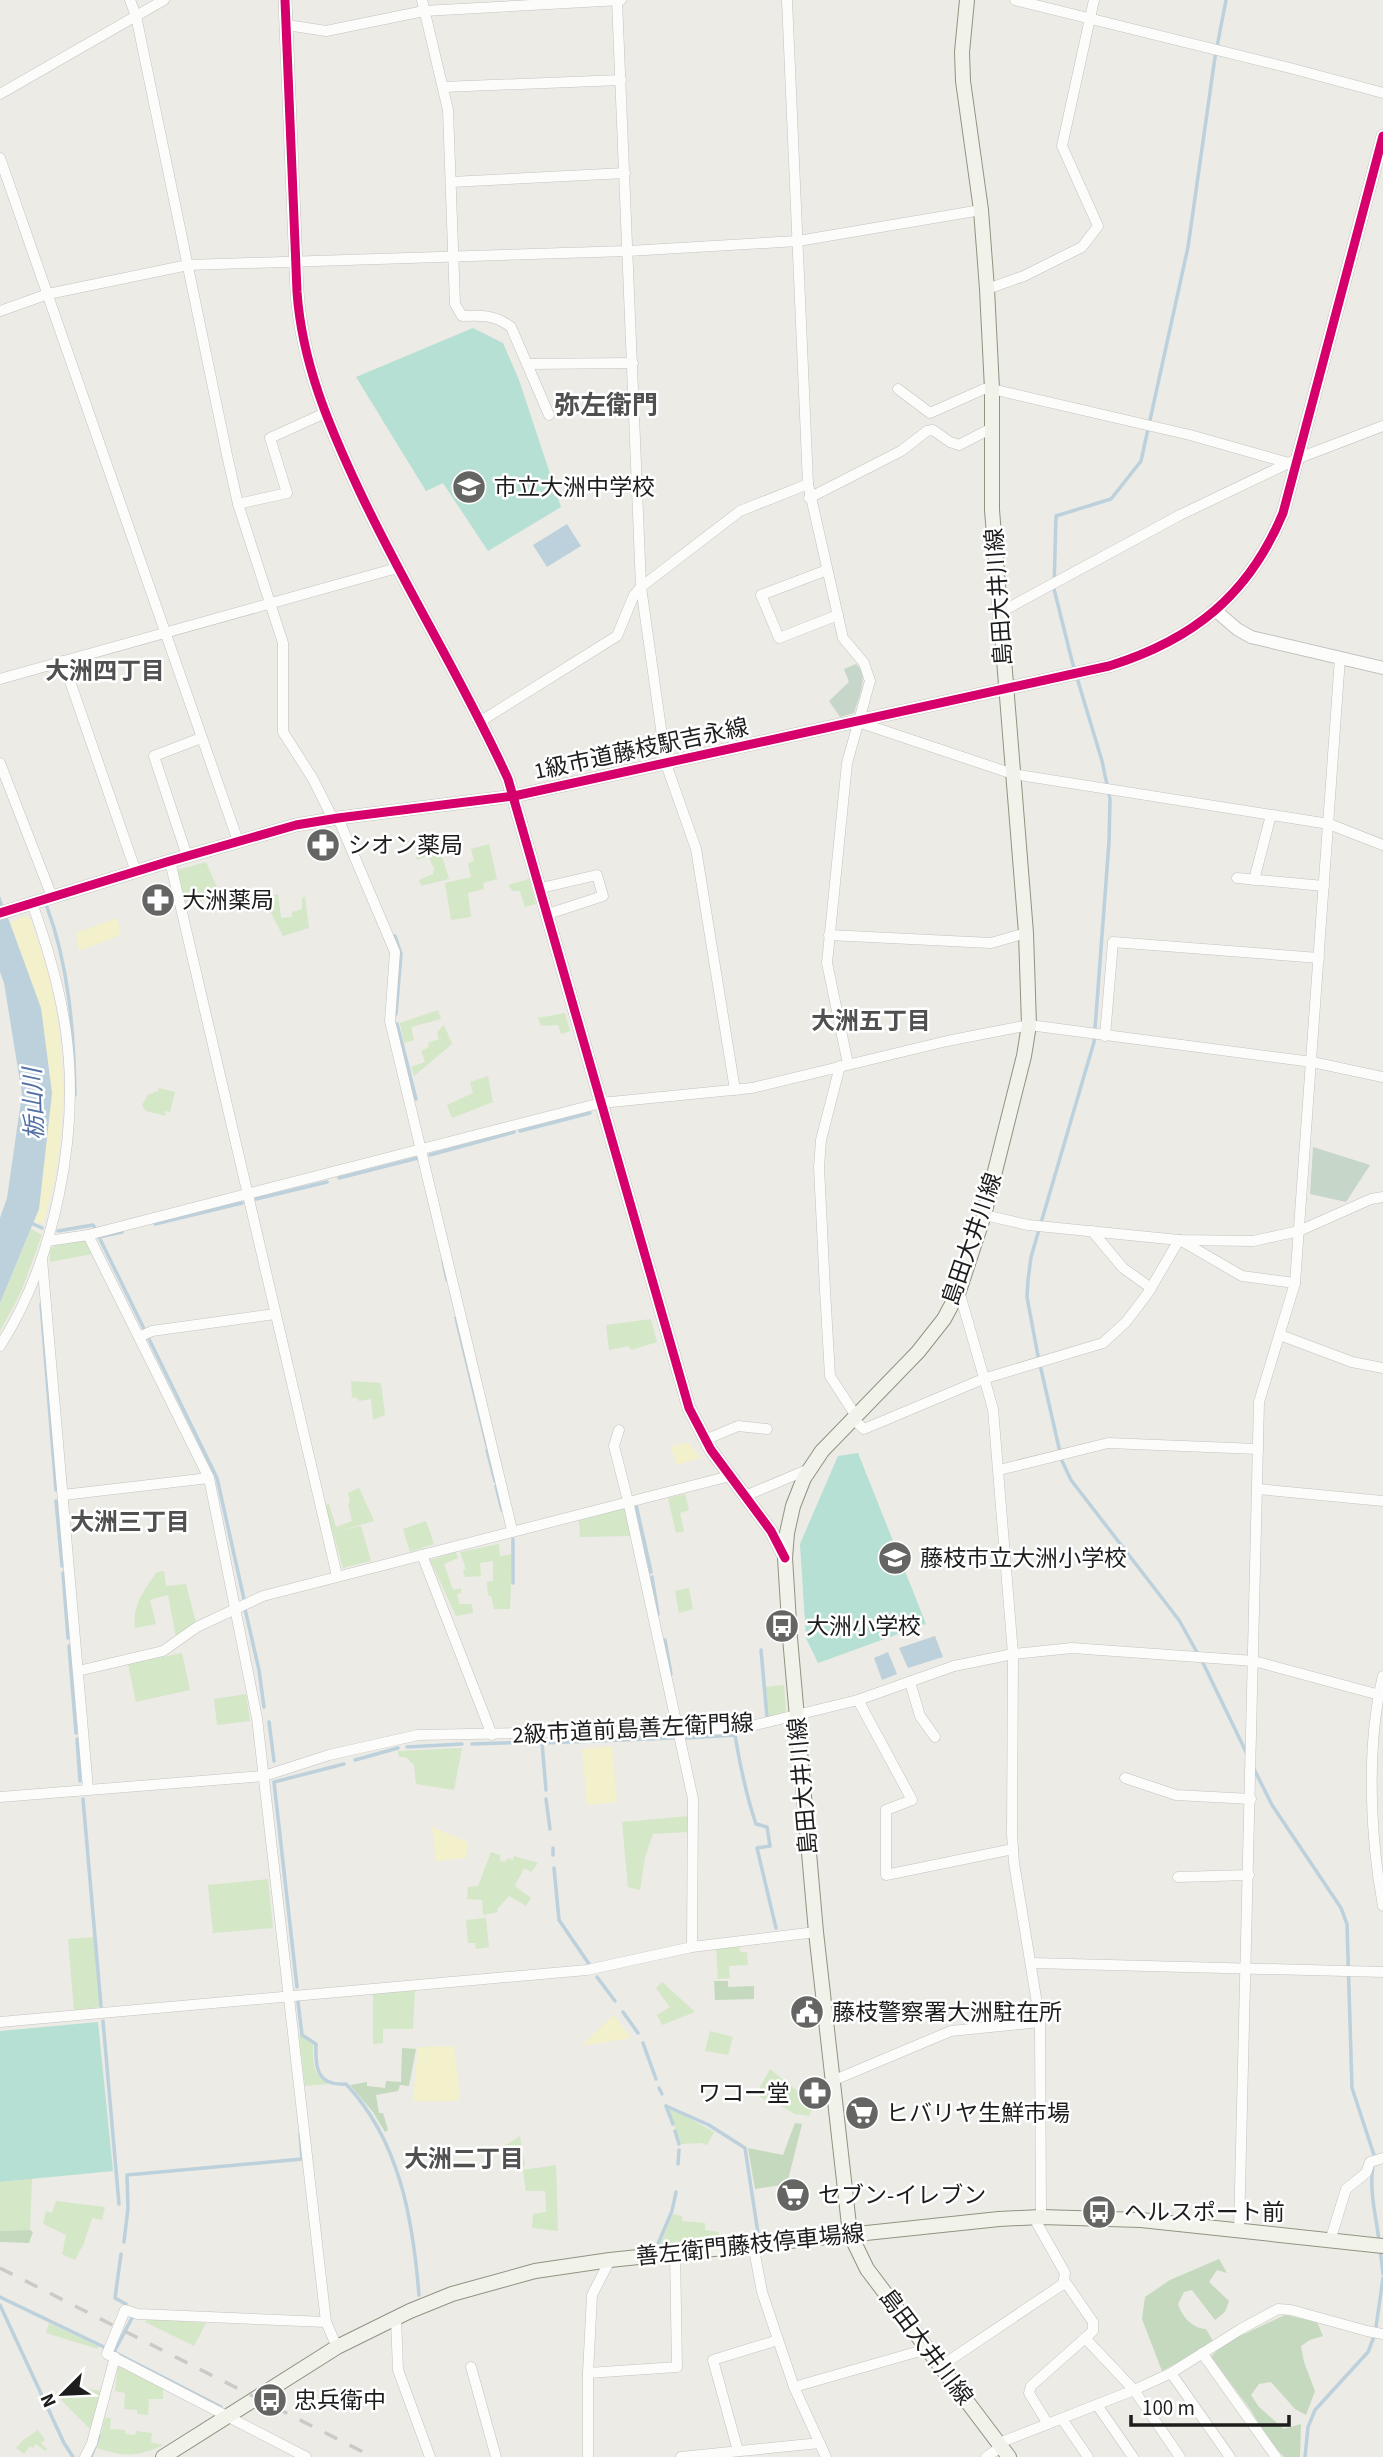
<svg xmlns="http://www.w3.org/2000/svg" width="1383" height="2457" font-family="'Source Sans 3','Noto Sans JP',sans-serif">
	<rect width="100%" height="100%" fill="#ecebe6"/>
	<g fill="#d4e7c7">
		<path d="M489 844 497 879 483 883 484 889 468 893 471 917 451 920 445 883 471 877 468 863 474 861 471 849Z"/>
		<path d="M444 847 446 854 442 856 449 879 421 886 419 880 433 874 434 868 428 856 417 860 416 857Z"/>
		<path d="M206 862 220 894 186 907 177 870Z"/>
		<path d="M529 879 536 904 525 907 520 891H513L508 885Z"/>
		<path d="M278 894 281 918 292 917V912L302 909V898L305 897 309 928 283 936 269 909 256 911 253 903Z"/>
		<path d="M438 1010 441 1019 411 1027 414 1040 404 1043 400 1023Z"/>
		<path d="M565 1013 570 1031 561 1034 558 1025 541 1026 538 1018Z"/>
		<path d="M444 1025 452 1044 414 1076 411 1067 425 1062 421 1051 429 1047 428 1043 439 1039 437 1032Z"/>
		<path d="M488 1076 493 1102 452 1118 447 1105 473 1093 470 1082Z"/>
		<path d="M159 1088 175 1092 170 1112 164 1111 166 1116 146 1111 142 1105 148 1095 158 1091Z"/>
		<path d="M31 1229 42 1235 20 1294 0 1331V1303Z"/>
		<path d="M83 1240H86L92 1254 50 1262V1250L55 1245Z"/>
		<path d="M651 1319 657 1342 631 1350 629 1346 609 1350 606 1325Z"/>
		<path d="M351 1381 381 1383 385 1415 373 1420 371 1399 359 1401 356 1397 352 1398Z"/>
		<path d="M359 1488 374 1521 339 1531 361 1526 371 1561 343 1568 325 1505 329 1504 336 1527 352 1521 348 1504 350 1502 348 1493Z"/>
		<path d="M685 1494 689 1510 680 1513 684 1531 676 1533 668 1498Z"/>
		<path d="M626 1508 631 1536 580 1537 579 1520Z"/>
		<path d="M426 1521 434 1544 410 1552 403 1529Z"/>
		<path d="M499 1544 500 1556 512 1554 510 1609H494L491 1596 488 1595 487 1582 493 1581V1561L480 1563 481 1576 465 1577 463 1570 466 1569 460 1552Z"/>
		<path d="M456 1552 458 1558 444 1564 453 1590 461 1588V1593L457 1594 459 1604H472L473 1613 456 1616 430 1560Z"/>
		<path d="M164 1571 166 1586 186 1584 196 1623 176 1637 168 1595 150 1600 156 1624 135 1628C132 1606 144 1590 157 1572Z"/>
		<path d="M689 1588 693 1609 679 1613 675 1591Z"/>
		<path d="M182 1653 190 1690 136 1702 128 1664Z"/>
		<path d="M784 1685 786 1712 768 1717 766 1687Z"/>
		<path d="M246 1694 250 1721 217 1725 214 1699Z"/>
		<path d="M462 1748 454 1790 416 1784 414 1765 406 1757H399L398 1751Z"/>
		<path d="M689 1816 687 1832 653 1834 645 1857 640 1890 628 1887 622 1822Z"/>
		<path d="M491 1852 500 1855V1861L505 1862 507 1858 513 1860 514 1856 538 1863 531 1872 524 1868 515 1886 531 1898 526 1906 509 1896 497 1909 498 1912 483 1915 482 1900 467 1899 468 1887 478 1886Z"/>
		<path d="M268 1879 273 1928 213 1933 208 1885Z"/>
		<path d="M486 1918 489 1947 476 1949 475 1943H468L466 1920Z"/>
		<path d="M94 1937 100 2007 74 2010 68 1939Z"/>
		<path d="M739 1945 740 1952H747L748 1965 729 1966 730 1978 718 1979 716 1946Z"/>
		<path d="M662 1982 695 2012 662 2025 657 2015 670 2007 656 1988Z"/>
		<path d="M415 1990 413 2029H383V2043L373 2044V1994Z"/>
		<path d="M710 2031 733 2037 728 2055 705 2051Z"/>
		<path d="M299 2035 313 2044C313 2062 312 2074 328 2084L305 2086Z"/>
		<path d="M770 2069 814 2104 809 2116 795 2114 775 2103 780 2094 771 2089 765 2100 756 2094Z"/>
		<path d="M671 2108 714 2132 707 2145 701 2143 681 2144 669 2110Z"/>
		<path d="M520 2136 525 2166 509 2167 504 2146Z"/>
		<path d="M556 2165 558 2231 532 2228 533 2214 546 2212 545 2191H526L523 2170Z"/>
		<path d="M32 2179 30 2230 0 2231V2182Z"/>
		<path d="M56 2201 105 2207 102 2220 92 2218 84 2243 75 2260 62 2254 66 2235 43 2224 46 2211 52 2213Z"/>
		<path d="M673 2214 682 2216V2221L705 2223V2230L718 2232 720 2238 660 2244Z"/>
		<path d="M147 2318 206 2323 194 2346 145 2322Z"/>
		<path d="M49 2323 98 2346V2349L46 2333Z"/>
		<path d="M118 2366 163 2387V2399H149L148 2415 137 2414V2410L124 2409 125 2393 115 2391Z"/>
		<path d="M83 2388 101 2391 90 2429 61 2400 63 2391H82Z"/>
		<path d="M105 2418H111L110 2429 125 2430V2434L135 2435 136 2431 152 2433 151 2442 163 2445C139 2457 123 2457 97 2448Z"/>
		<path d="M38 2430 45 2440 41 2443 47 2449 45 2451 36 2444 33 2448 30 2446 24 2454 16 2448 23 2440Z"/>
	</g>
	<g fill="#c4d9bd">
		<path d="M728 1981V1987L754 1986V1999L715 2000 714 1981Z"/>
		<path d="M402 2048 416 2049 409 2086 400 2085 398 2091 376 2095 379 2113H383L388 2130 385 2132 373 2112 350 2085 367 2082V2086L385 2088 386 2081 401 2082Z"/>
		<path d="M795 2123 802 2124 787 2184 755 2189 748 2148 783 2155Z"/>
		<path d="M30 2230 33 2232 29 2243 0 2242V2231Z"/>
		<path d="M1219 2259 1227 2273 1217 2270 1209 2282 1229 2301 1225 2312 1215 2320 1192 2290 1184 2292 1178 2304C1182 2317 1192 2328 1206 2329L1214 2343 1162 2371 1142 2319 1145 2297 1170 2280Z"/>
		<path d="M1285 2315 1317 2322 1323 2336 1310 2340 1301 2346 1304 2362 1315 2391 1306 2415 1295 2409 1271 2382 1259 2384 1251 2395 1259 2407 1284 2429 1301 2424 1300 2457H1284L1269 2440 1250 2409 1211 2357 1223 2344Z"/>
	</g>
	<g fill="#f3f0cc">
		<path d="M28 915C69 1010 74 1125 43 1224L34 1221 39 1209 52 1093 41 1008 10 922Z"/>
		<path d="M117 918 121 935 79 951 76 933Z"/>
		<path d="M688 1442 701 1458 677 1465 671 1447Z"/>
		<path d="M612 1746 617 1802 587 1805 582 1749Z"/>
		<path d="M432 1827 468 1842 466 1858 436 1861Z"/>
		<path d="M614 2015 631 2038 581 2046Z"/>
		<path d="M454 2046 460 2097 458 2101H413L418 2047Z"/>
	</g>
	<g fill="#c6d6c8">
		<path d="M856 664C870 675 858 699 854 713L840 717 829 701 849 682 844 669Z"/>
		<path d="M1313 1147 1370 1165 1346 1202 1310 1194Z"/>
	</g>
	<g fill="#b5e0d3">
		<path d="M473 328 503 343 519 380 561 507 488 551 443 483 426 491 356 377Z"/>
		<path d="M858 1453 926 1624 818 1663 806 1638 800 1544 838 1456Z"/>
		<path d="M98 2022 113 2171 0 2182V2031Z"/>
	</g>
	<g fill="#bcd1dc">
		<path d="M567 524 581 546 547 567 533 545Z"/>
		<path d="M0 896 41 1008 52 1093 39 1209 0 1303V1218L7 1198 22 1094 4 983 0 972Z"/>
		<path d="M935 1636 943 1657 908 1668 899 1648Z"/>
		<path d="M888 1652 897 1674 882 1680 874 1658Z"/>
	</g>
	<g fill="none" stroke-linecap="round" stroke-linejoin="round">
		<g stroke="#bcd1dc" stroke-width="3.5">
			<path d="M1226 0 1215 57 1188 247 1141 461 1111 499 1056 516 1054 589 1072 661 1102 761 1110 799 1109 842 1094 1042 1031 1257 1028 1280 1027 1297 1038 1356 1062 1461 1071 1480 1179 1620 1204 1665 1248 1756"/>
			<path d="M47 907C69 966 74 1032 75 1095"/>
			<path d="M395 936 401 954 396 1014"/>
			<path d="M397 1024 416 1099"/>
			<path d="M520 1131 590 1113"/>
			<path d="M430 1155 514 1132"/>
			<path d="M339 1178 418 1158 419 1160"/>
			<path d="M256 1199 327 1182"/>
			<path d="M31 1223 42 1228"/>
			<path d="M155 1224 242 1203"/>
			<path d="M58 1231 93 1225 95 1228"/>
			<path d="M122 1232 99 1237 217 1478 244 1599"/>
			<path d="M443 1261 447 1280"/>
			<path d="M41 1304 56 1490"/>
			<path d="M456 1318 487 1446"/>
			<path d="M487 1450 495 1481"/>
			<path d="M496 1486 502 1510"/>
			<path d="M56 1501 62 1566"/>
			<path d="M636 1505 651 1572"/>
			<path d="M513 1539V1583"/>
			<path d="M63 1573 68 1638"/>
			<path d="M652 1577 658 1614"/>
			<path d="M245 1609 259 1670 264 1707"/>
			<path d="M665 1640 671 1674"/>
			<path d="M69 1646 76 1733"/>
			<path d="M761 1650 767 1717"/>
			<path d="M269 1722 274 1761"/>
			<path d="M687 1738 735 1735C740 1765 746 1795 756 1824L767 1827 770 1846 757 1848 776 1928"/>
			<path d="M77 1739 80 1781"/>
			<path d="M472 1744 529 1742"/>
			<path d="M407 1747 462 1744"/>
			<path d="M355 1760 398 1748"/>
			<path d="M1254 1769 1272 1805 1341 1908 1347 1924 1352 2088 1375 2158"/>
			<path d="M546 1790 542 1743 673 1738"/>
			<path d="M83 1799 101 2006"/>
			<path d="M546 1799 550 1829"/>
			<path d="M553 1848V1855"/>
			<path d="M554 1868 559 1920 589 1964"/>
			<path d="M597 1977 615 2001"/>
			<path d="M297 1987 274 1782 344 1764"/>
			<path d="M298 2002 302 2035 316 2044C315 2068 317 2086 346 2084 400 2141 413 2220 419 2295"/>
			<path d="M623 2012 638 2033"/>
			<path d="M103 2021 119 2204"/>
			<path d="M643 2043 656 2079"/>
			<path d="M659 2088 662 2094"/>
			<path d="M666 2106 709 2125 745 2148 758 2233"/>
			<path d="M666 2106 673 2124"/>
			<path d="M675 2131 679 2144"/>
			<path d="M678 2164 679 2150"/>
			<path d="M1373 2166C1369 2191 1376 2215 1379 2241"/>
			<path d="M124 2242 128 2208 127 2175 302 2159 300 2134"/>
			<path d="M658 2244 672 2211 676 2192"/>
			<path d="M1380 2248 1383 2274"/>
			<path d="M121 2254 115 2298 126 2304"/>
			<path d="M0 2297 106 2348"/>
			<path d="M0 2305 64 2443 73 2457"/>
			<path d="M133 2316 114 2352 221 2407"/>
			<path d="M91 2457 99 2436"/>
			<path d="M1305 2457 1308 2427 1315 2410 1368 2352 1375 2334 1383 2278"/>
		</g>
		<g stroke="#c3c2c0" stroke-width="11">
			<g id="minor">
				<path d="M130 0 136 16 227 455 238 504 283 643V732L313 779 333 819"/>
				<path d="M422 0 448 110 455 304 462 316C482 315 495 315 511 327L549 415"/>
				<path d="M617 0 641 587 666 764 696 849 735 1090"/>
				<path d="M1015 0 1290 68 1383 93"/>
				<path d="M287 25 326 31 424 11 621 0"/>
				<path d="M443 87 621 80"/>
				<path d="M0 94 164 0"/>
				<path d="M0 158 238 841"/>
				<path d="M451 182 625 173"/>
				<path d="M987 289 1024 276 1082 247 1098 226 1062 146 1094 0"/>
				<path d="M0 311 48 294 188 265 628 251 798 241 981 210"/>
				<path d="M528 364 633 363"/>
				<path d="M898 389 930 413 984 389H992L1190 435 1289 463"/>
				<path d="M808 484 843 638 864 663 870 681 847 763 827 963 848 1064"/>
				<path d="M809 498 901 451 927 431 933 430 950 442 959 445 992 428"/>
				<path d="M238 504 287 493 270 438 325 413"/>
				<path d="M827 570 761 595 779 638 838 615"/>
				<path d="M999 613 1180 515 1299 458 1383 426"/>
				<path d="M63 661 136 872"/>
				<path d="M0 679 397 568"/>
				<path d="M481 721 617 636 634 595 641 587 740 511 808 484 787 0"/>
				<path d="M858 722 1013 774 1329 824 1383 845"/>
				<path d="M0 763 52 897"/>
				<path d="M338 818 395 952 390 1021 512 1530"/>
				<path d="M187 856 154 756 201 738"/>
				<path d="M170 861 337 1576"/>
				<path d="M1237 878 1324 886"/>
				<path d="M1254 880 1271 815"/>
				<path d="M541 888 597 875 603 896 548 914"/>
				<path d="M829 935 991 943 1026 933"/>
				<path d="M1105 1036 1113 942 1319 958"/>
				<path d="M840 1066 821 1140 819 1167 825 1290 830 1376 856 1416"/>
				<path d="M984 1215 1028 1225 1179 1240 1253 1241 1299 1231 1371 1199 1383 1197"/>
				<path d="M1092 1231 1123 1268 1151 1288"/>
				<path d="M88 1235 209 1478 257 1718 326 2322 337 2347"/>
				<path d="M1180 1240 1242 1276 1295 1283"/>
				<path d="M48 1241 88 1235 601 1103 752 1088 947 1041 1029 1025 1312 1062 1383 1077"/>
				<path d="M42 1259 88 1789"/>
				<path d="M959 1291 993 1409 1013 1654 1012 1834 1014 1863 1040 2022 1041 2217"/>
				<path d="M1280 1335 1352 1362 1383 1368"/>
				<path d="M139 1337 152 1331 275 1314"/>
				<path d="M0 1346C55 1260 80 1134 66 1032 60 988 47 945 32 903"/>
				<path d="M853 1419 864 1429 983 1379 1103 1343 1126 1322 1148 1293 1179 1240"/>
				<path d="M619 1430 614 1446 628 1501 693 1799 692 1947"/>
				<path d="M705 1440 738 1426 767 1429"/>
				<path d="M999 1470 1108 1443 1258 1449"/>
				<path d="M1258 1489 1383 1501"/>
				<path d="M63 1495 209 1478"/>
				<path d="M745 1496 809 1469"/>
				<path d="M422 1555 492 1735"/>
				<path d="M78 1671 163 1651 197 1627 263 1596 730 1476"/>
				<path d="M1383 1676C1366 1745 1370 1836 1383 1906"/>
				<path d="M910 1682 920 1716 935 1737"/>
				<path d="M858 1700 912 1800 886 1810V1875L1013 1849"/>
				<path d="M1125 1778 1176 1795 1251 1799"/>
				<path d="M0 1797 264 1776 329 1755 418 1735 739 1729 858 1700 954 1666 1013 1654 1072 1648 1254 1661 1383 1696"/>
				<path d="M1178 1877 1249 1875"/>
				<path d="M1032 1963 1383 1972"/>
				<path d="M0 2022 587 1970 692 1947 816 1932"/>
				<path d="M832 2081 951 2031 1040 2022"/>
				<path d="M1239 2231 1259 1402 1295 1283 1340 658"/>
				<path d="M1330 2241 1346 2189 1366 2173 1370 2162 1383 2158"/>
				<path d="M753 2244 762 2292 794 2387 826 2457"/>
				<path d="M396 2318 398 2370 430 2457"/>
				<path d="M1085 2338 1134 2390 1180 2457"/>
				<path d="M1202 2353 1276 2457"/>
				<path d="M941 2366 1063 2284 1065 2273 1034 2218"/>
				<path d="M471 2367 496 2457"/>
				<path d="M588 2373 677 2367 675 2253"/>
				<path d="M1171 2373 1230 2457"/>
				<path d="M794 2387 927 2349"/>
				<path d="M1097 2405 1133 2457"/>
				<path d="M1062 2419 1088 2457"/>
				<path d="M1048 2424 1029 2393 1031 2386 1093 2331V2322L1064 2280"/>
				<path d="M999 2443 1134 2390 1171 2373 1241 2329 1278 2309 1291 2310 1367 2331 1383 2334"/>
				<path d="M738 2451 713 2360 778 2340"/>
				<path d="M85 2457 92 2443 115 2357"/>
				<path d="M306 2457 107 2354 125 2310 138 2314 326 2322"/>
				<path d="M588 2457V2373L592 2295 610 2260"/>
				<path d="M681 2457 820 2443"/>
				<path d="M986 2457 1001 2447"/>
			</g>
		</g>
		<g stroke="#c3c2c0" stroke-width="14">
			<g id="tertiary">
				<path d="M285 0 297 292C302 363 329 426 359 490 405 588 463 680 508 779L689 1408 711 1450 771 1531 785 1558"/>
				<path d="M1215 610 1237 629 1251 637 1383 668"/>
				<path d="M0 913 170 861 296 825 338 818 514 796 1109 666C1193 640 1249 595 1283 513L1383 136"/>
			</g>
		</g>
		<g stroke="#909480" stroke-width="16">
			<g id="secondary">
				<path d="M967 0 962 52 963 81 981 210 987 289 992 389V510L1026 933 1029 1025 1024 1056 984 1215 959 1291 944 1319 918 1352 822 1451 804 1478 793 1506 787 1533 785 1558 790 1638 816 1932 850 2234 867 2269 1009 2457"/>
				<path d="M163 2457 337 2347 410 2311 452 2294 535 2271 610 2260 999 2219 1041 2217 1141 2220 1383 2246"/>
			</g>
		</g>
		<use href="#minor" stroke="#fcfcfb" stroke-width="10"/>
		<use href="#tertiary" stroke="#fcfcfb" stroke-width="12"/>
		<use href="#secondary" stroke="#f1f3ea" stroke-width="14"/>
		<path stroke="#cacac9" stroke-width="3.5" stroke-dasharray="14 14" stroke-linecap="butt" d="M0 2268 373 2457"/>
		<g stroke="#fff" stroke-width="13">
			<g id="cycleway">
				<path d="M285 0 297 292C302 363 329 426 359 490 405 588 463 680 508 779L689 1408 711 1450 771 1531 785 1558"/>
				<path d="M0 913 170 861 296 825 338 818 514 796 1109 666C1193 640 1249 595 1283 513L1383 136"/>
			</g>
		</g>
		<use href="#cycleway" stroke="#d6006c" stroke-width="9"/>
	</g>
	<defs>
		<g id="school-disc" transform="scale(1.75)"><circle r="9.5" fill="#656563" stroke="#fff"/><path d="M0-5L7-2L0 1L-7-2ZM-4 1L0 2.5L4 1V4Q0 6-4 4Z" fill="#fff"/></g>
		<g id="pharmacy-disc" transform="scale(1.75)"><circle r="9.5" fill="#656563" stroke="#fff"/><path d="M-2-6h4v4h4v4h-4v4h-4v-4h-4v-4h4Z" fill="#fff"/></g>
		<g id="bus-disc" transform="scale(1.75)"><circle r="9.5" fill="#656563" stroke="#fff"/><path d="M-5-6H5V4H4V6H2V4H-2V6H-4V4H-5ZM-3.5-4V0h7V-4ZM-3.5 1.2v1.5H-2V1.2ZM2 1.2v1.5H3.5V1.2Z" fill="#fff"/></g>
		<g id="civic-disc" transform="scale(1.75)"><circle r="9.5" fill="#656563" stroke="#fff"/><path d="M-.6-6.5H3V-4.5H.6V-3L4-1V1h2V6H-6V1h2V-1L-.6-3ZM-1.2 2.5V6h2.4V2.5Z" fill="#fff"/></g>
		<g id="supermarket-disc" transform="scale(1.75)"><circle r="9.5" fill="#656563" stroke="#fff"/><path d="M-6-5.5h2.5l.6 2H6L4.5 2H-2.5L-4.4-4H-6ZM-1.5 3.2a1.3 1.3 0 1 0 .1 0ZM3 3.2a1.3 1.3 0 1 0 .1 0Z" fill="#fff"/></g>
	</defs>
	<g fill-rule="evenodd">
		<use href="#school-disc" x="469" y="487"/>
		<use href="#pharmacy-disc" x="323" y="845"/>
		<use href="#pharmacy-disc" x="158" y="900"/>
		<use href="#school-disc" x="895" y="1558"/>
		<use href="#bus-disc" x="782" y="1626"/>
		<use href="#civic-disc" x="807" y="2012"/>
		<use href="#pharmacy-disc" x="815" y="2093"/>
		<use href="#supermarket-disc" x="862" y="2113"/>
		<use href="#supermarket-disc" x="793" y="2195"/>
		<use href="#bus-disc" x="1099" y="2212"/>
		<use href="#bus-disc" x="270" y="2400"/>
	</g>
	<g text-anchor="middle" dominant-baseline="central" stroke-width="5" stroke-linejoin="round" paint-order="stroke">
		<g font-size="23" fill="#1d1d1d" stroke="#fff" text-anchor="start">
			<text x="494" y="487">市立大洲中学校</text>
			<text x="348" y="845">シオン薬局</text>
			<text x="182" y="900">大洲薬局</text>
			<text x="920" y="1558">藤枝市立大洲小学校</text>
			<text x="806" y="1626">大洲小学校</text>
			<text x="832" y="2012">藤枝警察署大洲駐在所</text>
			<text x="790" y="2093" text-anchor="end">ワコー堂</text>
			<text x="886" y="2113">ヒバリヤ生鮮市場</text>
			<text x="818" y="2195">セブン-イレブン</text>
			<text x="1124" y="2212">ヘルスポート前</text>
			<text x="294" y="2400">忠兵衛中</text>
		</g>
		<g font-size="23" fill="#1d1d1d" stroke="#fff">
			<text transform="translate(999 597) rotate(-94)">島田大井川線</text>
			<text transform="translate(641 749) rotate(-12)">1級市道藤枝駅吉永線</text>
			<text transform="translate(972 1239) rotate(-71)">島田大井川線</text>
			<text transform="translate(633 1729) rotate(-3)">2級市道前島善左衛門線</text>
			<text transform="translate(803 1786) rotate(-95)">島田大井川線</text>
			<text transform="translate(750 2245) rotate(-6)">善左衛門藤枝停車場線</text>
			<text transform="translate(926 2347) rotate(53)">島田大井川線</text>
		</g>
		<g font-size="24" font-weight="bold" fill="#505050" stroke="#fff">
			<text x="105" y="671">大洲四丁目</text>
			<text x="871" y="1021">大洲五丁目</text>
			<text x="130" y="1522">大洲三丁目</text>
			<text x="464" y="2159">大洲二丁目</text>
		</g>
		<g font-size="24" font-style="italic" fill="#5270a5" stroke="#fff">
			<text transform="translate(34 1104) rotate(-92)">栃山川</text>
		</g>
		<g font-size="26" font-weight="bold" fill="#505050" stroke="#fff">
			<text x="606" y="405">弥左衛門</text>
		</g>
	</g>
	<g transform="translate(63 2394) rotate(246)" stroke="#ffffff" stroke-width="5" paint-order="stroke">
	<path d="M0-5L12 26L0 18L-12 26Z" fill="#1d1d1d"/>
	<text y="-10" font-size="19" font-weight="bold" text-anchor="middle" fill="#1d1d1d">N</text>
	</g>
	<path d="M1131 2415v10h158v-10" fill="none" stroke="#1d1d1d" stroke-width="3.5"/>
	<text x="1142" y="2415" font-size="21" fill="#1d1d1d" stroke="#ffffff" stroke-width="5" paint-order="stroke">100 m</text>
</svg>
